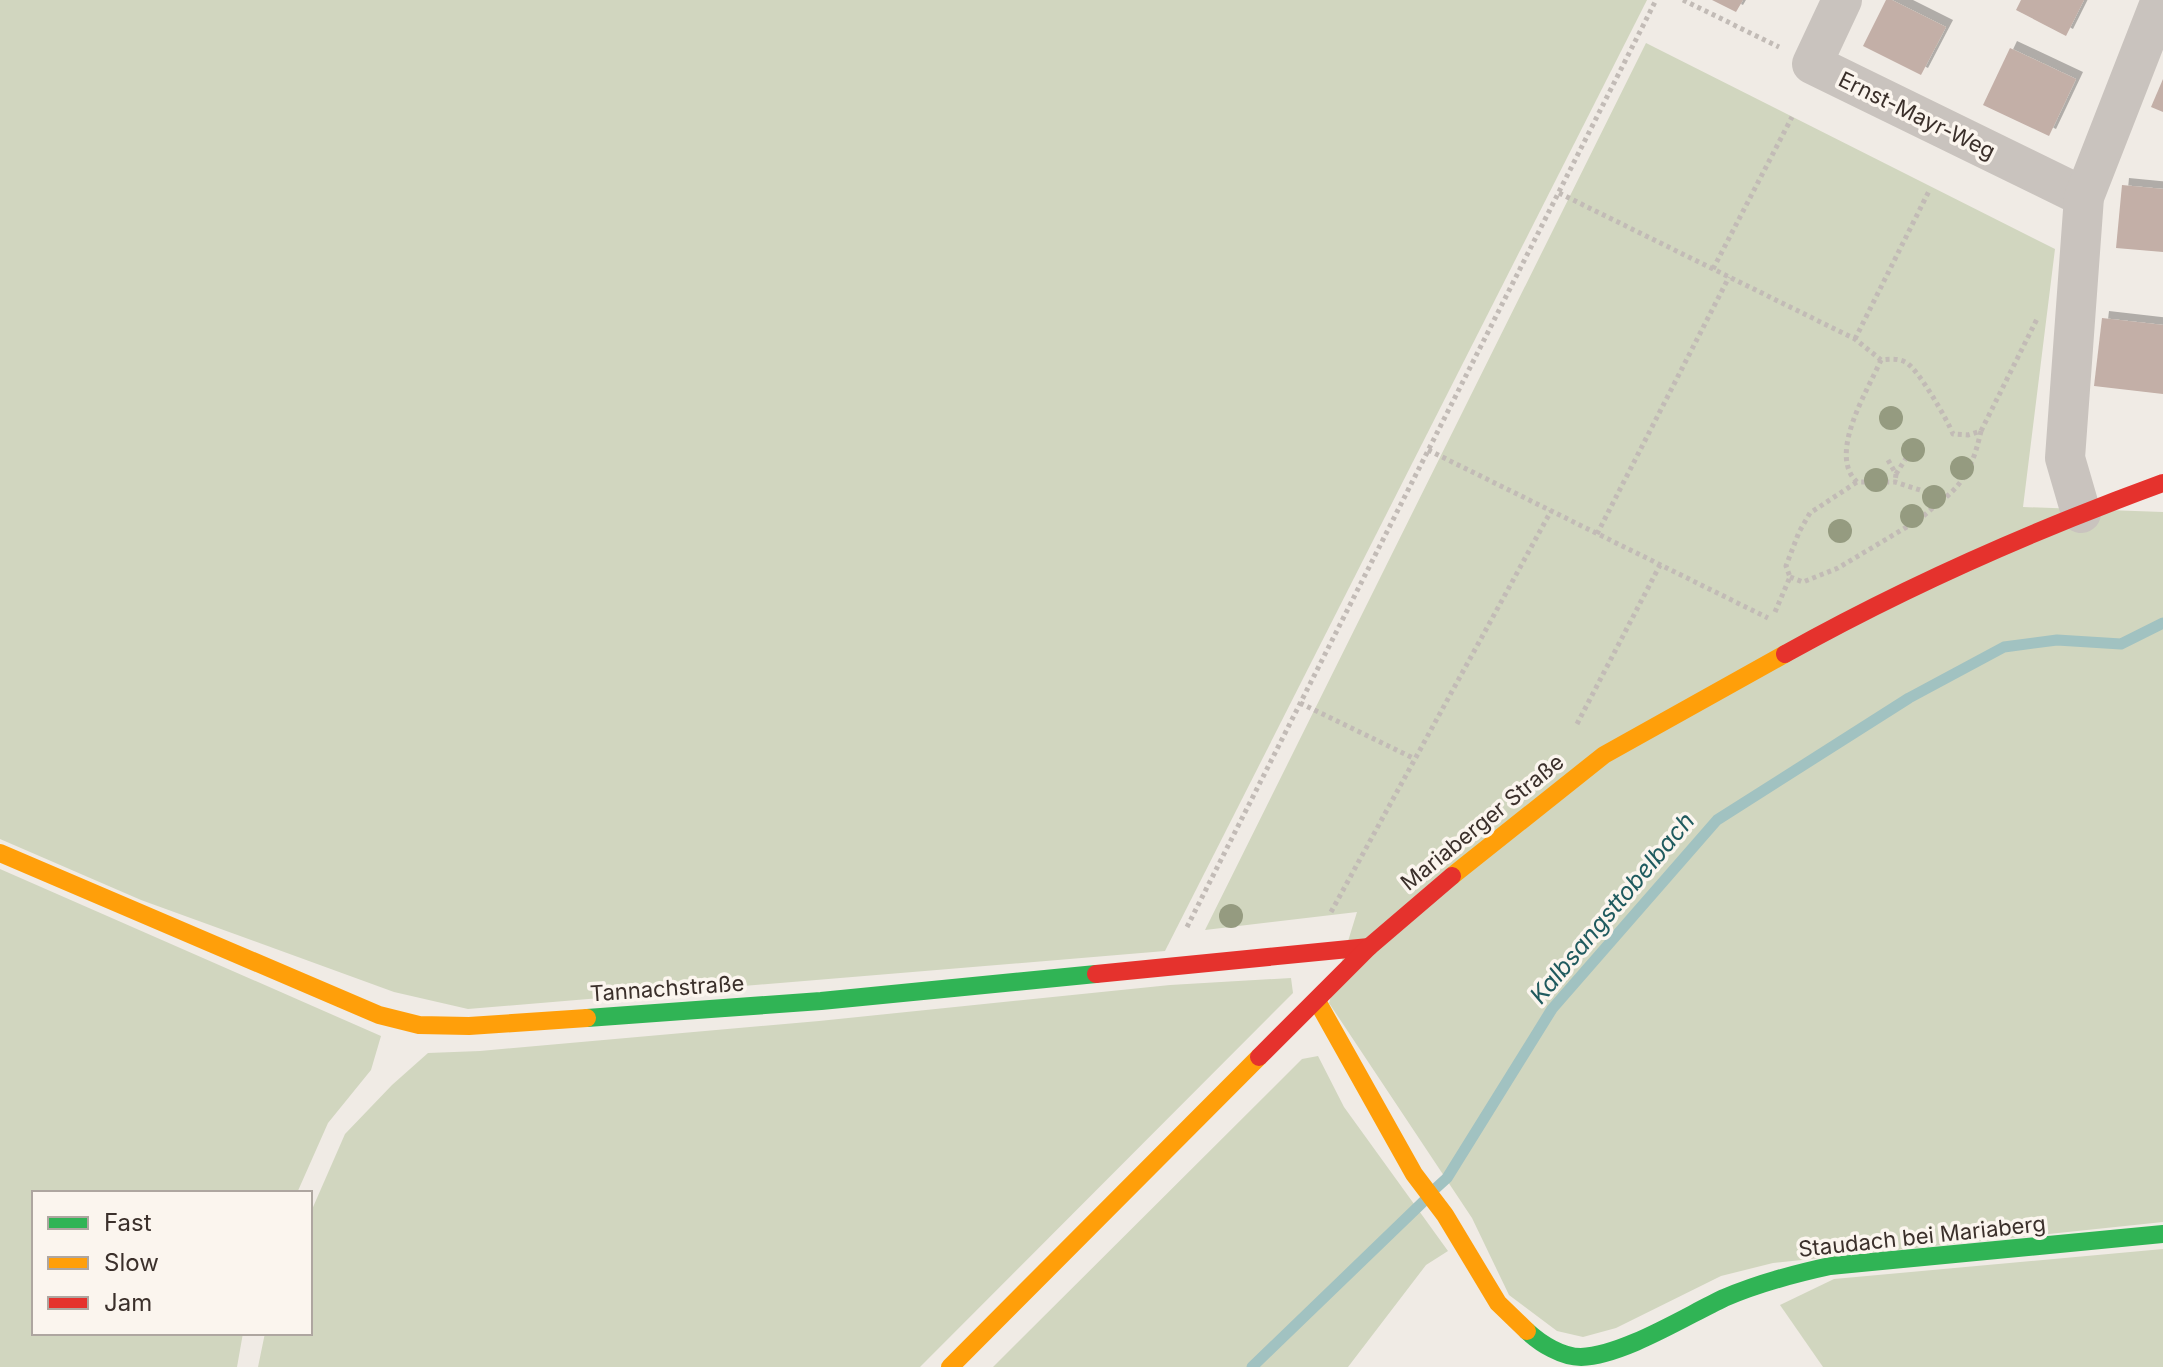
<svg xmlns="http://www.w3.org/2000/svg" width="2163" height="1367" font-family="Inter,sans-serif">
	<defs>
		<filter id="shadow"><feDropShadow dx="7" dy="-7" stdDeviation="0" flood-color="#0004"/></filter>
	</defs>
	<rect width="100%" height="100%" fill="#f0ebe5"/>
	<g fill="#d1d6bf">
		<path d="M0 0H1647L1165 951 468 1009 394 992 141 900 0 839Z"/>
		<path d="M1646 43 2055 249 2023 507 2163 512V1222L1773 1263 1721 1276 1616 1328 1583 1337 1557 1331 1509 1295 1472 1218 1329 1003 1357 912 1205 930Z"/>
		<path d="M0 869 381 1036 371 1070 328 1123 297 1193H34V1333H243L237 1367H0Z"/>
		<path d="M1291 978 1293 993 920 1367H258L265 1333H310V1214L345 1134 392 1085 428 1053 480 1051 819 1021 1170 985Z"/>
		<path d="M1318 1056 1344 1107 1448 1251 1426 1265 1348 1367H993L1302 1059Z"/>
		<path d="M2163 1249V1367H1823L1780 1305 1834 1279Z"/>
	</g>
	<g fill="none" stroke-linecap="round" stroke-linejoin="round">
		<g stroke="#a1c2c1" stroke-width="11">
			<path d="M1436 1188 1447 1178 1552 1009 1717 820 1909 698 2004 647 2057 640 2121 644 2163 623"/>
			<path d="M1252 1367 1424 1201"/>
		</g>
	</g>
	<g fill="#c3afa7" filter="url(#shadow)">
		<path d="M1712 0H1743L1736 12Z"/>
		<path d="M1886 0H1892L1946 27 1921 75 1863 46Z"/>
		<path d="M2021 0H2084L2066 36 2016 10Z"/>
		<path d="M2010 48 2076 79 2049 136 1983 105Z"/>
		<path d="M2163 79V112L2151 107Z"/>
		<path d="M2122 185 2163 189V252L2116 248Z"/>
		<path d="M2102 318 2163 325V394L2094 386Z"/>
	</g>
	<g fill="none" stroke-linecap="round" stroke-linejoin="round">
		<g stroke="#c2bbb6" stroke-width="5" stroke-dasharray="4 4" stroke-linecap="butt">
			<path d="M1683 0 1779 47"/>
			<path d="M1559 193 1855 339 1881 360C1890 359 1899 358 1907 363 1919 371 1947 419 1953 434L1968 435 1981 431 2037 319"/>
			<path d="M1713 269 1792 117"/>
			<path d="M1855 339 1930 189"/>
			<path d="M1881 360C1868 390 1827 454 1857 482H1895L1945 498C1967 480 1975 458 1981 431"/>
			<path d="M1428 450 1768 618"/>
			<path d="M1888 460 1896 474 1895 482"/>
			<path d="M1896 474 1908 455"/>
			<path d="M1597 534 1729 277"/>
			<path d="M1790 577 1803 582 1838 568 1920 519 1944 498"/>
			<path d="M1775 612 1790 577 1786 566 1799 532 1810 513 1857 482"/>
			<path d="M1300 703 1415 759"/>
			<path d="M1577 724 1660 565"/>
			<path d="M1331 912 1551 511"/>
			<path d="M1187 927 1656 0"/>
		</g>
		<g stroke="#c9c3be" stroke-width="40">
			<path d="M1842 0 1812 64 2084 197"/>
			<path d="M2081 513 2065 458 2084 197 2161 0"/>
		</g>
		<g stroke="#30b455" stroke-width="18">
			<path d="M587 1018 821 1001 1096 974"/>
			<path d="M1527 1331C1541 1344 1562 1357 1581 1357 1624 1355 1684 1317 1724 1298 1759 1283 1793 1274 1830 1266L2163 1234"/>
		</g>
		<g stroke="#ff9f0a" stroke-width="18">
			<path d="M0 853 379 1015 419 1025 469 1026 587 1018"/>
			<path d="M1452 876 1604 755 1785 654"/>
			<path d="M1317 1001 1414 1174 1445 1215 1498 1303 1527 1331"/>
			<path d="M950 1367 1259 1057"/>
		</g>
		<g stroke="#e5322d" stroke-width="18">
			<path d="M1785 654C1905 587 2034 530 2163 483"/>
			<path d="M1096 974 1369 947"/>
			<path d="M1259 1057 1369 947 1452 876"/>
		</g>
	</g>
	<g fill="#959b80">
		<circle cx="1891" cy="418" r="12"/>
		<circle cx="1913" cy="450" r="12"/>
		<circle cx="1962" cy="468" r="12"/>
		<circle cx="1876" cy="480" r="12"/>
		<circle cx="1934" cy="497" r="12"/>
		<circle cx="1912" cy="516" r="12"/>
		<circle cx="1840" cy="531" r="12"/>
		<circle cx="1231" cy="916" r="12"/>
	</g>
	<g text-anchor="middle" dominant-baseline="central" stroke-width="7" stroke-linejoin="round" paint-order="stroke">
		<g font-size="22" fill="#3b302b" stroke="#fbf5ee">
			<text transform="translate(1917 115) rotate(26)">Ernst-Mayr-Weg</text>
			<text transform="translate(1482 822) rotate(-39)">Mariaberger Straße</text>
			<text transform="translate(667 988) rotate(-4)">Tannachstraße</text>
			<text transform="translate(1922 1236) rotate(-6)">Staudach bei Mariaberg</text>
		</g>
		<g font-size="24" font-style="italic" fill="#1f5a5e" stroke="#fbf5ee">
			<text transform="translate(1612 908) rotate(-50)">Kalbsangsttobelbach</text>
		</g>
	</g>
	<rect x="32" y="1191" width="280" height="144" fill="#fbf5ee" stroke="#aea6a0" stroke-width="2"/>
	<rect x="48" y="1217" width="40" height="12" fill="#30b455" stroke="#aea6a0" stroke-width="2"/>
	<text x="104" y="1231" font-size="24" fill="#3b302b">Fast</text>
	<rect x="48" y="1257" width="40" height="12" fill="#ff9f0a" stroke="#aea6a0" stroke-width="2"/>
	<text x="104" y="1271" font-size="24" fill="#3b302b">Slow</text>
	<rect x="48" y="1297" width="40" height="12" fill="#e5322d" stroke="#aea6a0" stroke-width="2"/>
	<text x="104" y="1311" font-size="24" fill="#3b302b">Jam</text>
</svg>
